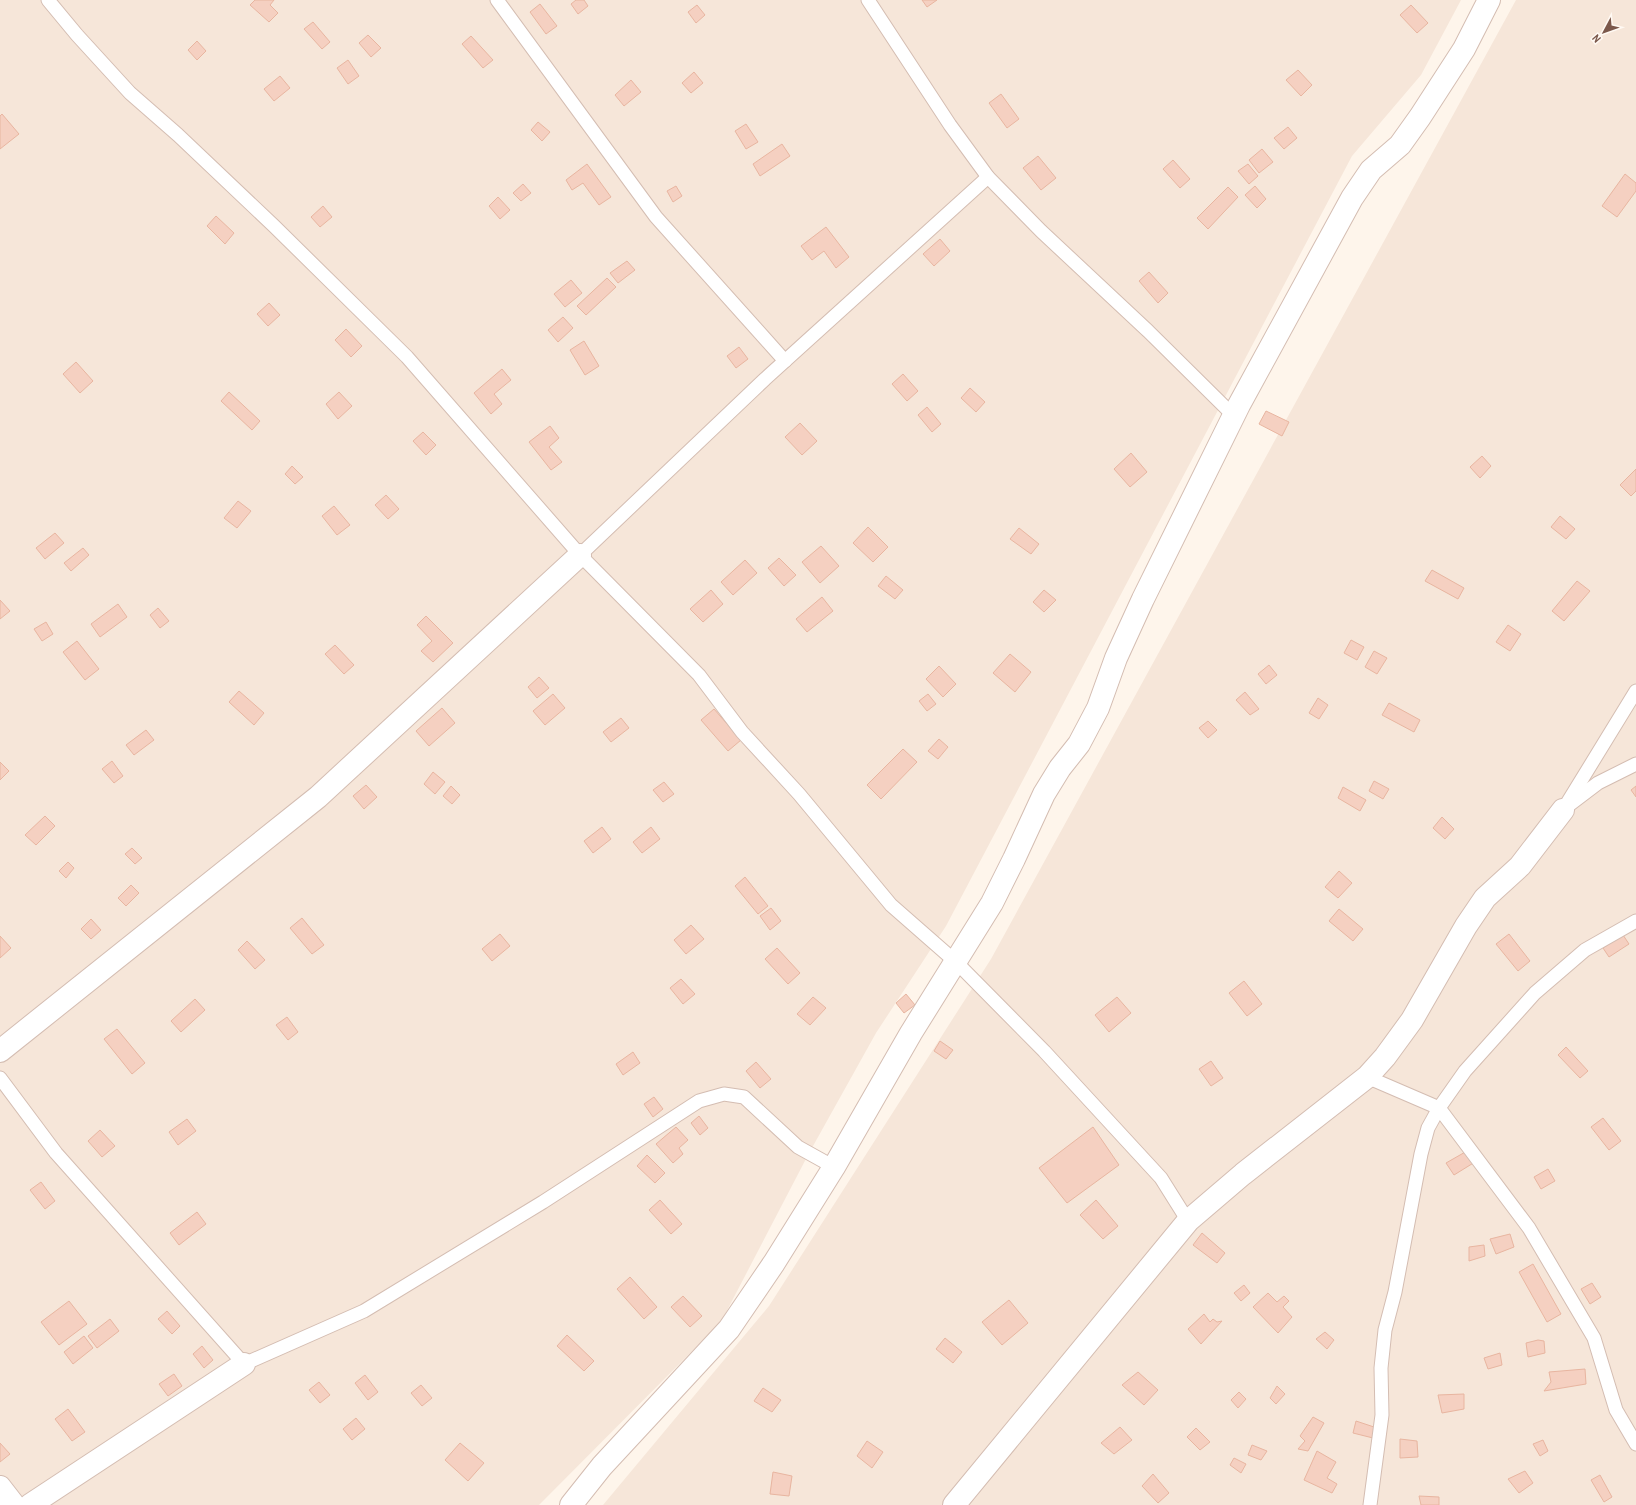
<svg xmlns="http://www.w3.org/2000/svg" width="1636" height="1505" font-family="'Archivo Narrow',sans-serif">
	<rect width="100%" height="100%" fill="#fef5eb"/>
	<g fill="#f6e6d9">
		<path d="M0 0H1461L1421 75 1352 156 946 926 876 1033 808 1155 721 1322 539 1505H0Z"/>
		<path d="M1516 0H1636V1505H603L769 1306 991 959Z"/>
	</g>
	<g fill="#f5d0c1" stroke="#e8b5a0">
		<path d="M255 0H274L270 5 278 13 269 22 250 5Z"/>
		<path d="M576 0H584L588 6 578 14 571 4Z"/>
		<path d="M922 0H937L927 7Z"/>
		<path d="M540 4 557 26 546 34 530 12Z"/>
		<path d="M697 5 705 15 696 23 688 12Z"/>
		<path d="M1411 5 1428 23 1417 33 1400 15Z"/>
		<path d="M313 22 330 42 322 49 304 29Z"/>
		<path d="M368 35 381 48 371 57 359 43Z"/>
		<path d="M471 36 493 60 483 68 462 44Z"/>
		<path d="M197 41 206 51 197 60 188 50Z"/>
		<path d="M348 60 359 76 348 84 337 68Z"/>
		<path d="M1298 70 1312 85 1301 96 1286 80Z"/>
		<path d="M694 72 703 83 691 93 682 83Z"/>
		<path d="M280 76 290 88 274 101 264 89Z"/>
		<path d="M631 80 641 92 624 106 615 95Z"/>
		<path d="M1001 94 1019 119 1007 128 989 103Z"/>
		<path d="M2 114 19 134 0 149V116Z"/>
		<path d="M538 122 550 132 542 141 531 130Z"/>
		<path d="M746 124 758 142 746 149 735 131Z"/>
		<path d="M1288 127 1297 138 1284 149 1274 138Z"/>
		<path d="M782 144 790 156 760 176 753 164Z"/>
		<path d="M1262 149 1273 162 1259 173 1249 160Z"/>
		<path d="M1038 156 1056 178 1041 190 1023 168Z"/>
		<path d="M1173 160 1190 179 1180 188 1163 169Z"/>
		<path d="M587 164 611 197 599 205 583 183 572 190 566 180Z"/>
		<path d="M1248 164 1258 176 1249 184 1238 171Z"/>
		<path d="M1625 174 1636 183V191L1617 217 1602 206Z"/>
		<path d="M523 184 531 193 521 201 513 193Z"/>
		<path d="M676 186 682 196 673 202 667 191Z"/>
		<path d="M1255 186 1266 199 1257 208 1245 195Z"/>
		<path d="M1228 187 1238 197 1208 229 1197 218Z"/>
		<path d="M498 197 510 210 500 219 489 206Z"/>
		<path d="M323 206 332 217 320 227 311 217Z"/>
		<path d="M216 216 234 233 225 244 207 226Z"/>
		<path d="M826 227 849 257 836 268 824 251 812 260 801 246Z"/>
		<path d="M940 239 950 251 934 266 923 254Z"/>
		<path d="M627 261 635 270 618 283 610 273Z"/>
		<path d="M1149 272 1168 293 1158 303 1139 281Z"/>
		<path d="M607 278 616 287 586 315 577 306Z"/>
		<path d="M571 280 582 293 565 307 554 294Z"/>
		<path d="M269 303 280 315 268 326 257 314Z"/>
		<path d="M563 317 573 328 558 342 548 330Z"/>
		<path d="M346 329 362 346 351 357 335 340Z"/>
		<path d="M584 341 599 366 585 375 570 350Z"/>
		<path d="M739 347 748 359 736 368 727 356Z"/>
		<path d="M76 362 93 381 80 393 63 374Z"/>
		<path d="M502 369 511 380 494 394 502 404 491 414 474 393Z"/>
		<path d="M903 374 918 391 907 401 892 384Z"/>
		<path d="M970 388 985 402 976 412 961 398Z"/>
		<path d="M229 392 260 421 252 430 221 401Z"/>
		<path d="M339 392 352 406 338 419 326 404Z"/>
		<path d="M927 407 941 424 932 432 918 415Z"/>
		<path d="M1266 411 1289 422 1282 436 1259 424Z"/>
		<path d="M800 423 817 441 802 455 785 437Z"/>
		<path d="M550 426 559 438 549 447 562 462 551 470 529 442Z"/>
		<path d="M423 432 436 445 426 455 413 441Z"/>
		<path d="M1131 453 1147 472 1130 487 1114 469Z"/>
		<path d="M1482 456 1491 466 1480 478 1470 467Z"/>
		<path d="M292 466 303 477 295 484 285 474Z"/>
		<path d="M1636 469V491L1631 496 1620 485Z"/>
		<path d="M386 495 399 509 388 519 375 505Z"/>
		<path d="M238 501 251 511 237 528 224 518Z"/>
		<path d="M334 506 350 525 337 535 322 516Z"/>
		<path d="M1560 516 1575 529 1566 539 1551 527Z"/>
		<path d="M868 527 888 547 873 562 853 543Z"/>
		<path d="M1019 528 1039 544 1031 554 1010 539Z"/>
		<path d="M55 533 64 543 45 559 36 548Z"/>
		<path d="M821 546 839 566 820 583 802 562Z"/>
		<path d="M83 548 89 555 71 571 64 563Z"/>
		<path d="M779 558 796 575 784 586 768 568Z"/>
		<path d="M745 560 757 573 733 595 721 582Z"/>
		<path d="M1432 570 1464 588 1458 599 1425 581Z"/>
		<path d="M886 576 903 590 895 599 878 586Z"/>
		<path d="M1577 581 1590 591 1564 621 1552 611Z"/>
		<path d="M711 590 723 604 703 622 690 609Z"/>
		<path d="M1044 590 1056 600 1044 612 1033 602Z"/>
		<path d="M822 597 833 611 807 632 796 619Z"/>
		<path d="M0 600 10 611 0 619Z"/>
		<path d="M118 604 127 617 100 637 91 624Z"/>
		<path d="M158 608 169 621 160 628 150 615Z"/>
		<path d="M426 616 453 643 433 662 421 651 432 641 417 625Z"/>
		<path d="M46 622 53 634 42 641 34 629Z"/>
		<path d="M1508 625 1521 634 1510 651 1496 642Z"/>
		<path d="M1351 640 1364 647 1357 660 1344 653Z"/>
		<path d="M77 641 99 669 85 680 63 652Z"/>
		<path d="M335 645 354 665 344 674 325 654Z"/>
		<path d="M1374 651 1387 658 1377 674 1365 667Z"/>
		<path d="M1010 654 1031 672 1015 692 993 673Z"/>
		<path d="M1269 665 1277 675 1266 684 1258 674Z"/>
		<path d="M939 666 956 684 943 697 926 679Z"/>
		<path d="M539 677 549 688 537 698 528 687Z"/>
		<path d="M239 691 264 713 254 725 229 702Z"/>
		<path d="M1245 692 1259 709 1250 715 1236 700Z"/>
		<path d="M553 694 565 708 545 725 533 711Z"/>
		<path d="M928 694 936 704 927 711 919 701Z"/>
		<path d="M1318 698 1328 705 1319 719 1309 713Z"/>
		<path d="M1389 703 1420 720 1414 732 1382 715Z"/>
		<path d="M442 708 455 723 429 746 416 731Z"/>
		<path d="M714 709 741 740 728 751 701 720Z"/>
		<path d="M621 718 629 728 611 742 603 732Z"/>
		<path d="M1208 721 1217 730 1208 738 1199 728Z"/>
		<path d="M146 730 154 740 134 755 126 745Z"/>
		<path d="M939 739 948 747 938 759 928 751Z"/>
		<path d="M903 749 917 762 881 799 867 785Z"/>
		<path d="M112 761 123 776 114 783 102 769Z"/>
		<path d="M0 762 9 771 0 780Z"/>
		<path d="M433 772 445 782 435 794 424 784Z"/>
		<path d="M1374 781 1389 789 1383 799 1369 791Z"/>
		<path d="M664 782 674 794 663 802 653 790Z"/>
		<path d="M366 785 377 797 364 809 353 796Z"/>
		<path d="M451 786 460 795 452 804 443 796Z"/>
		<path d="M1636 786V797L1631 790Z"/>
		<path d="M1343 787 1366 800 1360 811 1338 798Z"/>
		<path d="M45 816 55 826 36 845 25 835Z"/>
		<path d="M1442 817 1454 829 1445 839 1433 828Z"/>
		<path d="M602 827 611 839 593 853 584 841Z"/>
		<path d="M651 827 660 839 642 853 633 842Z"/>
		<path d="M132 848 142 858 135 864 125 854Z"/>
		<path d="M68 862 74 868 66 878 59 871Z"/>
		<path d="M1339 871 1352 883 1338 898 1325 887Z"/>
		<path d="M745 877 768 906 758 914 735 886Z"/>
		<path d="M131 885 139 893 126 906 118 898Z"/>
		<path d="M771 908 781 921 770 930 760 916Z"/>
		<path d="M1339 909 1363 929 1353 941 1329 921Z"/>
		<path d="M302 918 324 945 312 954 290 928Z"/>
		<path d="M91 919 101 930 91 939 81 929Z"/>
		<path d="M691 925 704 939 686 954 674 940Z"/>
		<path d="M500 934 510 946 492 961 482 949Z"/>
		<path d="M1509 934 1530 961 1518 971 1496 944Z"/>
		<path d="M1623 935 1629 944 1609 957 1603 948Z"/>
		<path d="M0 936 11 948 0 958Z"/>
		<path d="M247 941 265 960 255 969 238 950Z"/>
		<path d="M777 948 800 973 788 984 765 959Z"/>
		<path d="M681 979 695 994 683 1004 670 988Z"/>
		<path d="M1244 981 1262 1004 1247 1016 1229 993Z"/>
		<path d="M906 994 915 1005 904 1013 896 1003Z"/>
		<path d="M813 997 826 1008 810 1025 797 1014Z"/>
		<path d="M1117 997 1131 1013 1109 1032 1095 1015Z"/>
		<path d="M195 999 205 1010 181 1032 171 1021Z"/>
		<path d="M287 1017 298 1032 288 1040 276 1025Z"/>
		<path d="M117 1029 145 1063 132 1074 104 1039Z"/>
		<path d="M940 1041 953 1050 946 1059 934 1051Z"/>
		<path d="M1566 1047 1588 1071 1580 1078 1558 1055Z"/>
		<path d="M633 1052 640 1063 623 1075 616 1064Z"/>
		<path d="M1211 1061 1223 1078 1211 1086 1199 1069Z"/>
		<path d="M756 1062 771 1079 760 1088 746 1071Z"/>
		<path d="M654 1097 663 1109 653 1117 644 1104Z"/>
		<path d="M699 1116 708 1128 700 1135 691 1123Z"/>
		<path d="M1603 1118 1621 1141 1609 1150 1591 1127Z"/>
		<path d="M187 1119 196 1131 178 1145 169 1132Z"/>
		<path d="M676 1127 688 1140 679 1148 683 1154 673 1163 656 1144Z"/>
		<path d="M1093 1127 1119 1165 1067 1203 1039 1168Z"/>
		<path d="M100 1130 115 1146 102 1157 88 1141Z"/>
		<path d="M1467 1151 1475 1162 1454 1175 1446 1163Z"/>
		<path d="M647 1155 665 1173 655 1183 637 1166Z"/>
		<path d="M1548 1169 1555 1181 1541 1189 1534 1177Z"/>
		<path d="M41 1182 55 1201 45 1209 30 1190Z"/>
		<path d="M660 1200 682 1224 671 1234 649 1210Z"/>
		<path d="M1096 1200 1118 1226 1103 1239 1080 1215Z"/>
		<path d="M197 1212 206 1224 179 1245 170 1233Z"/>
		<path d="M1202 1233 1225 1253 1217 1263 1193 1245Z"/>
		<path d="M1510 1234 1514 1247 1496 1254 1490 1239Z"/>
		<path d="M1484 1245 1485 1256 1469 1261V1247Z"/>
		<path d="M1533 1264 1561 1314 1547 1322 1519 1272Z"/>
		<path d="M630 1277 657 1307 644 1319 617 1289Z"/>
		<path d="M1592 1283 1601 1297 1590 1304 1581 1289Z"/>
		<path d="M1244 1285 1250 1293 1241 1301 1234 1293Z"/>
		<path d="M1268 1293 1277 1302 1284 1296 1289 1301 1283 1307 1292 1317 1278 1333 1253 1307Z"/>
		<path d="M683 1296 702 1316 690 1327 671 1307Z"/>
		<path d="M1009 1300 1028 1323 1002 1345 982 1322Z"/>
		<path d="M69 1301 87 1324 59 1345 41 1322Z"/>
		<path d="M167 1311 180 1326 172 1334 158 1319Z"/>
		<path d="M1204 1314 1210 1322 1213 1319 1217 1322 1222 1321 1201 1344 1188 1329Z"/>
		<path d="M110 1319 119 1331 97 1348 88 1336Z"/>
		<path d="M1325 1332 1334 1340 1327 1349 1316 1339Z"/>
		<path d="M567 1335 594 1361 584 1371 557 1346Z"/>
		<path d="M84 1336 93 1348 73 1364 64 1352Z"/>
		<path d="M945 1338 962 1352 953 1363 936 1349Z"/>
		<path d="M1538 1340 1544 1341 1545 1353 1528 1357 1526 1343Z"/>
		<path d="M202 1346 213 1360 204 1368 193 1354Z"/>
		<path d="M1500 1353 1502 1365 1488 1369 1484 1358Z"/>
		<path d="M1585 1369 1586 1384 1544 1391 1551 1382 1549 1372Z"/>
		<path d="M1138 1372 1158 1390 1144 1405 1122 1385Z"/>
		<path d="M174 1374 182 1386 168 1396 159 1384Z"/>
		<path d="M365 1375 378 1392 368 1400 355 1383Z"/>
		<path d="M319 1382 330 1395 320 1403 309 1390Z"/>
		<path d="M421 1385 432 1398 422 1406 411 1393Z"/>
		<path d="M1277 1386 1285 1394 1276 1404 1270 1398Z"/>
		<path d="M763 1388 781 1400 772 1412 754 1401Z"/>
		<path d="M1239 1392 1246 1399 1238 1408 1231 1400Z"/>
		<path d="M1464 1394V1409L1442 1413 1438 1395Z"/>
		<path d="M68 1409 85 1432 72 1441 55 1419Z"/>
		<path d="M1313 1417 1324 1423 1308 1451 1298 1449 1305 1441 1300 1436Z"/>
		<path d="M356 1418 365 1429 352 1440 343 1429Z"/>
		<path d="M1356 1421 1377 1428V1439L1353 1433Z"/>
		<path d="M1120 1427 1132 1440 1114 1454 1101 1443Z"/>
		<path d="M1196 1428 1210 1442 1200 1450 1187 1437Z"/>
		<path d="M1400 1439 1417 1441 1418 1457 1400 1458Z"/>
		<path d="M1543 1440 1548 1451 1540 1456 1533 1444Z"/>
		<path d="M867 1441 883 1452 872 1468 857 1456Z"/>
		<path d="M0 1443 10 1454 0 1462Z"/>
		<path d="M460 1443 484 1463 468 1481 445 1460Z"/>
		<path d="M1252 1445 1267 1451 1261 1460 1248 1455Z"/>
		<path d="M1317 1451 1336 1462 1327 1478 1337 1484 1332 1493 1304 1480Z"/>
		<path d="M1234 1458 1246 1464 1241 1473 1230 1465Z"/>
		<path d="M1525 1471 1533 1483 1519 1493 1508 1479Z"/>
		<path d="M773 1472 792 1476 789 1496 770 1494Z"/>
		<path d="M1153 1474 1169 1493 1158 1503 1142 1486Z"/>
		<path d="M1600 1475 1612 1497 1604 1502 1591 1480Z"/>
		<path d="M1419 1496 1439 1497V1505H1421Z"/>
	</g>
	<g fill="none" stroke-linecap="round" stroke-linejoin="round">
		<g stroke="#d4bdb2" stroke-width="15">
			<g id="lane">
				<path d="M48 0 77 35 130 93 178 135 274 226 407 357 580 555 699 675 742 732 799 794 891 905 956 962 1044 1051 1161 1178 1188 1221"/>
				<path d="M497 0 656 217 785 361"/>
				<path d="M868 0 950 125 988 177 1041 231 1148 331 1234 416"/>
				<path d="M580 555 765 379 988 177"/>
				<path d="M1569 805 1598 783 1636 764"/>
				<path d="M1563 810 1636 691"/>
				<path d="M1367 1077 1439 1108 1529 1228 1594 1338 1616 1410 1636 1444"/>
				<path d="M0 1078 56 1153 244 1364 364 1311 543 1202 699 1101 724 1094 744 1097 798 1147 834 1167"/>
				<path d="M1370 1505 1382 1415 1381 1368 1385 1330 1395 1292 1421 1154 1428 1128 1439 1108 1465 1071 1535 993 1585 950 1636 921"/>
			</g>
		</g>
		<g stroke="#d4bdb2" stroke-width="24">
			<g id="street">
				<path d="M0 1051 318 797 580 555"/>
				<path d="M0 1487 14 1505"/>
				<path d="M30 1505 244 1364"/>
				<path d="M571 1505 602 1466 729 1329 774 1263 834 1167 911 1033 992 903 1014 859 1044 794 1060 768 1079 744 1098 708 1116 658 1143 599 1239 405 1352 198 1371 170 1400 145 1420 117 1464 49 1489 0"/>
				<path d="M954 1505 1188 1221 1243 1174 1367 1077 1385 1057 1412 1020 1466 926 1485 898 1520 866 1563 810"/>
			</g>
		</g>
		<use href="#lane" stroke="#fff" stroke-width="13"/>
		<use href="#street" stroke="#fff" stroke-width="22"/>
	</g>
	<g transform="translate(1604 32) rotate(229)" stroke="#fff9f3" stroke-width="3" paint-order="stroke">
	<path d="M0-3L7 15L0 10L-7 15Z" fill="#7b584b"/>
	<text y="-6" font-size="11" font-weight="bold" text-anchor="middle" fill="#7b584b">N</text>
	</g>
</svg>
